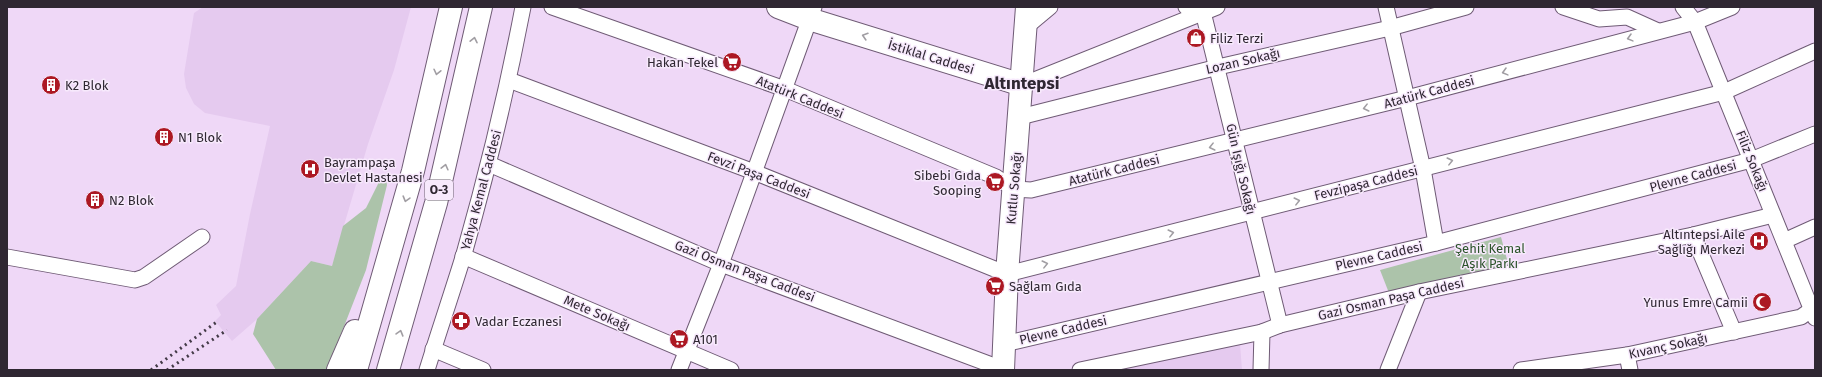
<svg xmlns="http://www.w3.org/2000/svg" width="1822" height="377" font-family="'Fira Sans',sans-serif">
	<rect width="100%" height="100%" fill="#efd8f7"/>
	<g fill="#e5caef">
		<path d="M203 7H411L394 70 368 144 332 266 311 261 257 319 232 341 215 321 221 315 216 305 236 286 250 214 270 126 205 113 194 104 186 88 184 74 194 13Z"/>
		<path d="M1240 344 1242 370H1110Z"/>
	</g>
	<g fill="#acc3aa">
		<path d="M380 180H386L387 185 366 270 327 370H276L253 334 257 319 311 261 332 266 343 226 366 208Z"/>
		<path d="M1501 237 1509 267 1389 293 1380 270Z"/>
	</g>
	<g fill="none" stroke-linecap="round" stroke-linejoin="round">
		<g stroke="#6f5b75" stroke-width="17">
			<g id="street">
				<path d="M552 7 785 89 996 177 1014 189 1031 190 1407 98 1695 22 1732 7"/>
				<path d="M1186 7 1203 12 1280 325"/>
				<path d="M1386 7 1423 169 1436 243"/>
				<path d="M1563 7 1599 19 1627 17 1658 31"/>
				<path d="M1683 7 1695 22 1815 318"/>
				<path d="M1026 27 1050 7"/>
				<path d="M509 80 754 172 1007 274 1724 92 1815 51"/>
				<path d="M1022 85 1217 7"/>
				<path d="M1020 117 1218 67 1390 28 1466 7"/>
				<path d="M489 164 721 264 1005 370"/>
				<path d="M1693 235 1734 332"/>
				<path d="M1784 241 1815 227"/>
				<path d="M463 256 731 370"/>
				<path d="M7 257 135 280 144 277 202 237"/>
				<path d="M1004 344 1436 243 1751 160 1815 134"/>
				<path d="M433 349 483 370"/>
				<path d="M1627 355 1630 370"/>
				<path d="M427 370C439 331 452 293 464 254 487 173 507 91 523 7"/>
				<path d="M679 370 721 264 814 7"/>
				<path d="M1080 370 1262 332 1280 325 1419 292 1693 235 1773 215"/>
				<path d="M1261 370 1262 332"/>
				<path d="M1388 370 1419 292"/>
				<path d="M1521 370 1627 355 1801 317 1815 307"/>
			</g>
		</g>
		<g stroke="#6f5b75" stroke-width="24">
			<g id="secondary">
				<path d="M778 7 809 19 1022 85"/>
				<path d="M1003 370 1007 274 1027 7"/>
			</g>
		</g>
		<g stroke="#6f5b75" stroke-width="24">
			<g id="highway">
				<path d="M338 370 355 331"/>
				<path d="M356 370 413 171 451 7"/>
				<path d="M388 370 436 203 481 7"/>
			</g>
		</g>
		<use href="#street" stroke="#fff" stroke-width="15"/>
		<use href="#secondary" stroke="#fff" stroke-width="22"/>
		<use href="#highway" stroke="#fff" stroke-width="22"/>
		<g stroke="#433a47" stroke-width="3" stroke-dasharray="2 4" stroke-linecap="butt">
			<path d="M151 370 218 321"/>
			<path d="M167 370 227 330"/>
		</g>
	</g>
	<defs><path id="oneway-chevron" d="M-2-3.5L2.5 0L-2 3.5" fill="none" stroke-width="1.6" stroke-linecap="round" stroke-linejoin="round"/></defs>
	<g stroke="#a19ea3">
		<use href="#oneway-chevron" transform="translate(865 36) rotate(-163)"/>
		<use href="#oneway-chevron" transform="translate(1630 38) rotate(165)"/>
		<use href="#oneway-chevron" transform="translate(474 40) rotate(-78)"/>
		<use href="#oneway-chevron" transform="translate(437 72) rotate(103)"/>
		<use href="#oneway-chevron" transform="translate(1505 72) rotate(165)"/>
		<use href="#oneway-chevron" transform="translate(1366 108) rotate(166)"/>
		<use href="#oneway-chevron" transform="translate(1212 147) rotate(166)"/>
		<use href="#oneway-chevron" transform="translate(1450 161) rotate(-14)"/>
		<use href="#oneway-chevron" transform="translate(445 167) rotate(-76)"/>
		<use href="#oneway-chevron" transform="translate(406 199) rotate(106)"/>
		<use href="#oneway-chevron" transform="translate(1297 201) rotate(-14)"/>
		<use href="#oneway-chevron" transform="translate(1171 233) rotate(-14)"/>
		<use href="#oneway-chevron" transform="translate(1045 264) rotate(-14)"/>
		<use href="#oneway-chevron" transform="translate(400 333) rotate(-74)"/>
	</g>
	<defs>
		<g id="shop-disc" transform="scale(1)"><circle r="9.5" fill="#ac1823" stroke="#f7e9fc"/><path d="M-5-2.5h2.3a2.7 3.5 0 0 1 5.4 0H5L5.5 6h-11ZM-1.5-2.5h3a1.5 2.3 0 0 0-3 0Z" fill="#fff"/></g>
		<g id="supermarket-disc" transform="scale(1)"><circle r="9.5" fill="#ac1823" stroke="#f7e9fc"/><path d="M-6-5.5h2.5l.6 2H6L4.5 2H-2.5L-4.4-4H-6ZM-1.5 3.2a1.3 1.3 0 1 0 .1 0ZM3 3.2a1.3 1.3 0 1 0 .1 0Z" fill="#fff"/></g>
		<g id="building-disc" transform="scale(1)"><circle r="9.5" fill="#ac1823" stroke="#f7e9fc"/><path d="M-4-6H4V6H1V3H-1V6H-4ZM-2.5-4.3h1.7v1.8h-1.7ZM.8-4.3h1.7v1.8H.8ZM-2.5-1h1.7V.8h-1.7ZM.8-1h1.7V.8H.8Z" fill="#fff"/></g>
		<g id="hospital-disc" transform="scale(1)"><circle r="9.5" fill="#ac1823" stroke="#f7e9fc"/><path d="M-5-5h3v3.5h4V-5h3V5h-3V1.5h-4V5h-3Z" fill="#fff"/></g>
		<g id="mosque-disc" transform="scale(1)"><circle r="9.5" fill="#ac1823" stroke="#f7e9fc"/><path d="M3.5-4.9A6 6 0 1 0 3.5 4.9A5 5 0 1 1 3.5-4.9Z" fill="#fff"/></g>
		<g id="pharmacy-disc" transform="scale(1)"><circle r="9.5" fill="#ac1823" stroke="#f7e9fc"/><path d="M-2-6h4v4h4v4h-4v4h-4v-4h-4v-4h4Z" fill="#fff"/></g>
	</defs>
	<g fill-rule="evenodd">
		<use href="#shop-disc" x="1196" y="38"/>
		<use href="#supermarket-disc" x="732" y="62"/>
		<use href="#building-disc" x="51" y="85"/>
		<use href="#building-disc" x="164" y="137"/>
		<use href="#hospital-disc" x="310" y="169"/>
		<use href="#supermarket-disc" x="995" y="182"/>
		<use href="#building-disc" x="95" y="200"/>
		<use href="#hospital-disc" x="1759" y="241"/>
		<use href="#supermarket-disc" x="995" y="286"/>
		<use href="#mosque-disc" x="1762" y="302"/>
		<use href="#pharmacy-disc" x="461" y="321"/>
		<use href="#supermarket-disc" x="679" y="339"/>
	</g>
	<g text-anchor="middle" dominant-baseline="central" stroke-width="3" stroke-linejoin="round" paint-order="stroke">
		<rect fill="#f7e9fc" stroke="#6b616f" stroke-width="1" x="425" y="180" width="28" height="20" rx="3"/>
		<g font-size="12" font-weight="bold" fill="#2f2732">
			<text x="439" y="190">O-3</text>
		</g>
		<g font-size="13" fill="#2f2732" stroke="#f7e9fc" text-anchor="start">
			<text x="1210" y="38">Filiz Terzi</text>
			<text x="718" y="62" text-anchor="end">Hakan Tekel</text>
			<text x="65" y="85">K2 Blok</text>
			<text x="178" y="137">N1 Blok</text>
			<text x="324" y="162">Bayrampaşa<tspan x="324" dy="15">Devlet Hastanesi</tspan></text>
			<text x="981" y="175" text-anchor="end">Sibebi Gıda<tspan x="981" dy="15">Sooping</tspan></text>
			<text x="109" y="200">N2 Blok</text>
			<text x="1745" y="234" text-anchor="end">Altıntepsi Aile<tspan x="1745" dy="15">Sağlığı Merkezi</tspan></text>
			<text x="1009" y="286">Sağlam Gıda</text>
			<text x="1748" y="302" text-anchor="end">Yunus Emre Camii</text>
			<text x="475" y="321">Vadar Eczanesi</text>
			<text x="693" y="339">A101</text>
		</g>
		<g font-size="13" fill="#2f2732" stroke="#f7e9fc">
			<text transform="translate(931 57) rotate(17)">İstiklal Caddesi</text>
			<text transform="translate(1243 61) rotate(-13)">Lozan Sokağı</text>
			<text transform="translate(1429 92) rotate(-15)">Atatürk Caddesi</text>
			<text transform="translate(800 97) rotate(22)">Atatürk Caddesi</text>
			<text transform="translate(1752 161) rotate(68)">Filiz Sokağı</text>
			<text transform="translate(1241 169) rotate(77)">Gün Işığı Sokağı</text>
			<text transform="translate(1114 170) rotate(-14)">Atatürk Caddesi</text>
			<text transform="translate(759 175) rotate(21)">Fevzi Paşa Caddesi</text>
			<text transform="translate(1693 176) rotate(-15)">Plevne Caddesi</text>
			<text transform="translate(1366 183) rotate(-14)">Fevzipaşa Caddesi</text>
			<text transform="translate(1014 188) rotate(-85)">Kutlu Sokağı</text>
			<text transform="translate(481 190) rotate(-75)">Yahya Kemal Caddesi</text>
			<text transform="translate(1379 256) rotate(-13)">Plevne Caddesi</text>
			<text transform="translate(745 271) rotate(21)">Gazi Osman Paşa Caddesi</text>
			<text transform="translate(1391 299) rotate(-13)">Gazi Osman Paşa Caddesi</text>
			<text transform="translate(597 313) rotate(23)">Mete Sokağı</text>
			<text transform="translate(1063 330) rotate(-13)">Plevne Caddesi</text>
			<text transform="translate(1668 346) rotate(-12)">Kıvanç Sokağı</text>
		</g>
		<g font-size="13" fill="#2b532a" stroke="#f7e9fc">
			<text x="1490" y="248">Şehit Kemal<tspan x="1490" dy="15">Aşık Parkı</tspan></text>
		</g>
		<g font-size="17" font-weight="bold" fill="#2f2732" stroke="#f7e9fc">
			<text x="1022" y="83">Altıntepsi</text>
		</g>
	</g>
	<rect width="1822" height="377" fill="none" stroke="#2f2732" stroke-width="16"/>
</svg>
